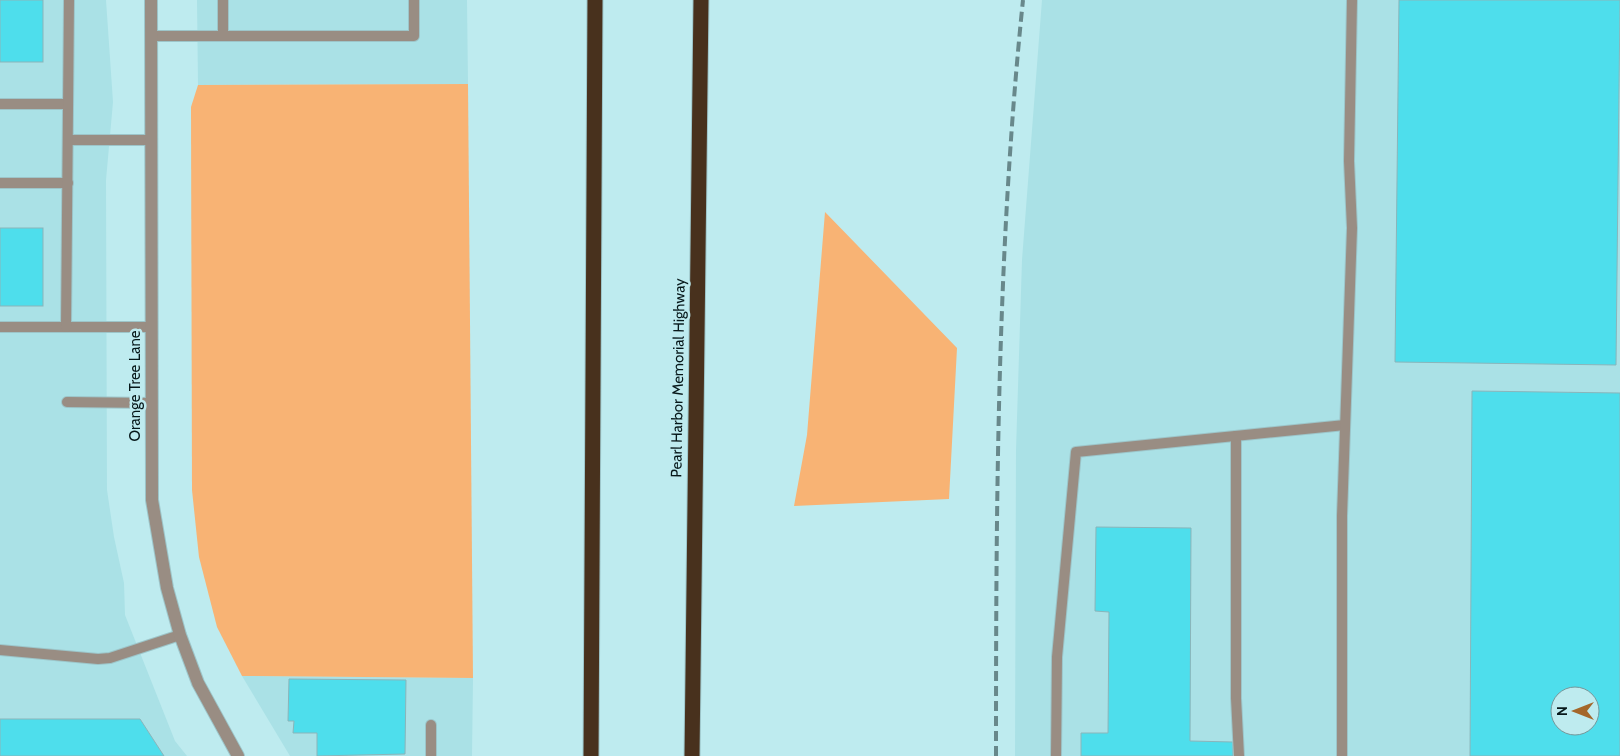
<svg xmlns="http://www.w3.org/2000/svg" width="1620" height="756" font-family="Cabin,sans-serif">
	<rect width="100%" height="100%" fill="#beebef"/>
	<g fill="#aae1e6" fill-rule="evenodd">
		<path d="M0 0H106L113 102 106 180 107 490 114 537 124 583 125 615 175 741 187 756H0Z"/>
		<path d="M197 0H467L468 84 198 85Z"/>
		<path d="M1042 0H1620V756H1015L1016 450 1022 260ZM1560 696H1590V726H1560Z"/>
		<path d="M242 676 473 678 472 756H290Z"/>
	</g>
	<g fill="#f8b374">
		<path d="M468 84 473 678 242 676 217 627 199 557 192 490 191 107 198 85Z"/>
		<path d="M825 212 957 348 949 499 794 506 807 435Z"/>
	</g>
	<g fill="#4edeec" stroke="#8ab5ba" fill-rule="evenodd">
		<rect x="0" y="0" width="43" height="62"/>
		<path d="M1399 0H1620L1616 365 1395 362Z"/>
		<rect x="0" y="228" width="43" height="78"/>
		<path d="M1472 391 1620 393V756H1470ZM1560 696H1590V726H1560Z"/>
		<path d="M1096 527 1191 528 1190 741 1233 742V756H1081V733H1108L1109 612 1095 611Z"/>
		<path d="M289 679 406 680 405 754 317 756V733H293L294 721H288Z"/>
		<path d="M0 719H140L164 756H0Z"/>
	</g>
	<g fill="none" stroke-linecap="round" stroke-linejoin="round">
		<g stroke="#9dc5c9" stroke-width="12">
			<g id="lane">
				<path d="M223 0V36"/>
				<path d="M151 36H414V0"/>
				<path d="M0 104H68"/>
				<path d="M68 140H150"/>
				<path d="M0 183H68"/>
				<path d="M0 327H151"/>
				<path d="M66 327 69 0"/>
				<path d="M67 402 151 403"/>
				<path d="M1236 436V698L1239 756"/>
				<path d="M0 650 98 659 110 658 180 635"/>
				<path d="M431 725V756"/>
				<path d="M1056 756 1057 657 1076 452 1345 425"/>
				<path d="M1342 756V516L1352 228 1349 161 1352 0"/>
			</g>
		</g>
		<g stroke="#9dc5c9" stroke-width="14">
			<path id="street" d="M151 0 152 500 167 588 180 635 198 683 238 756"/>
		</g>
		<g stroke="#9dc5c9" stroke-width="17">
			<g id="highway">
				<path d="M591 756 595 0"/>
				<path d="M692 756 701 0"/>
			</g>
		</g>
		<use href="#lane" stroke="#998d83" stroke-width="10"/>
		<use href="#street" stroke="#998d83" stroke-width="12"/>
		<use href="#highway" stroke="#48311d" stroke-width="15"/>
		<path stroke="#68888b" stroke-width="4" stroke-dasharray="10 5" stroke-linecap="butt" d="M996 756C996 504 997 251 1023 0"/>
	</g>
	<g text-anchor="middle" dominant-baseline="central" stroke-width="5" stroke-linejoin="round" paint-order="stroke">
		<g font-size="15" fill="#07181a" stroke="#beebef">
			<text transform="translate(678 378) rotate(-89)">Pearl Harbor Memorial Highway</text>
			<text transform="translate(135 386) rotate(-90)">Orange Tree Lane</text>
		</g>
	</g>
	<g transform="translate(1575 711) rotate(270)"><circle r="24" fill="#beebef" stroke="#75979a"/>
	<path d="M0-4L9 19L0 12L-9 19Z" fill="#a4672a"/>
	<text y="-8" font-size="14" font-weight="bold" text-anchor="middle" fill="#07181a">N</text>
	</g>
</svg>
